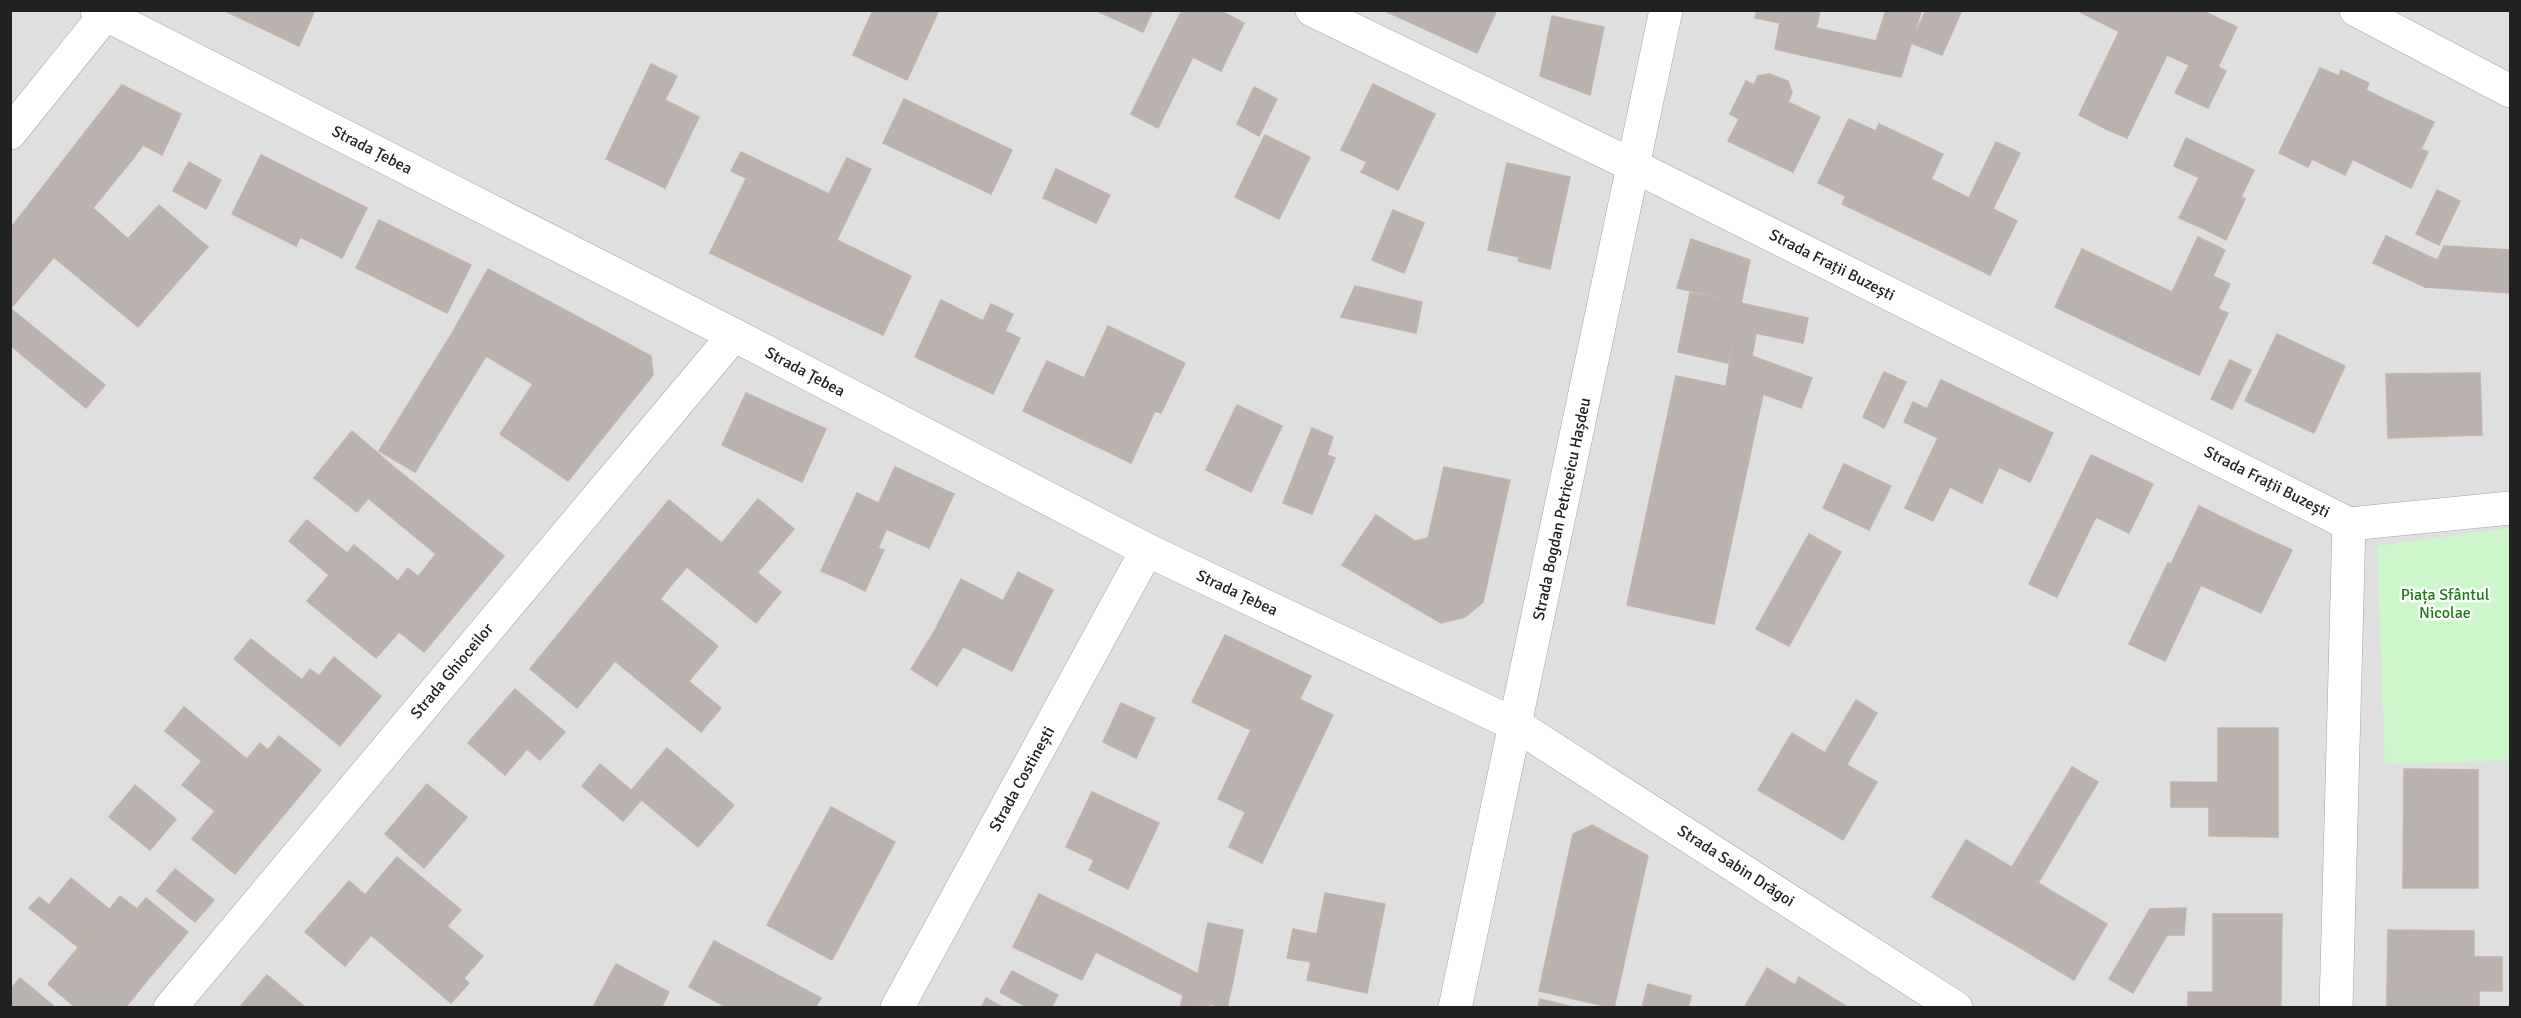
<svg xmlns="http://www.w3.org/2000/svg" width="2521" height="1018" font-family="Signika,sans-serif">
	<rect width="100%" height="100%" fill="#f1ede9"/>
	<rect fill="#dfdfdf" x="11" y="11" width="2499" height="996"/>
	<path fill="#cdf7ca" d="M2510 528V760L2385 764 2377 546Z"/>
	<g fill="#bab2ae" stroke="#c2b3ac" stroke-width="1.5">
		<path d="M223 10H315L299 46Z"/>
		<path d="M873 10H939L907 80 853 55Z"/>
		<path d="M1095 10H1153L1143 32Z"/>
		<path d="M1182 10H1219L1244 23 1221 71 1193 57 1158 128 1131 114Z"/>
		<path d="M1383 10H1497L1477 53Z"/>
		<path d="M1757 10H1820L1810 57 1775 49 1780 23 1755 18Z"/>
		<path d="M1886 10 1921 12 1901 77 1810 57 1816 28 1876 41Z"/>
		<path d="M1926 10H1962L1942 55 1911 43Z"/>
		<path d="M2076 10H2175L2156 50Z"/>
		<path d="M2175 10H2201L2237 27 2218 67 2226 71 2208 108 2175 93 2189 65 2156 50Z"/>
		<path d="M1552 16 1604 27 1590 95 1540 76Z"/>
		<path d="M2119 32 2146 45 2106 129 2079 115Z"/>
		<path d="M2146 45 2167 55 2127 138 2106 129Z"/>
		<path d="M651 64 677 76 665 100 699 117 665 188 606 159Z"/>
		<path d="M2320 68 2339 76 2341 70 2369 83 2366 90 2382 98 2345 175 2312 159 2308 167 2279 153Z"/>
		<path d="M1769 74 1788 81 1792 93 1788 102 1820 117 1793 172 1728 141 1739 119 1730 114 1746 81 1754 85 1758 76Z"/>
		<path d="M1373 84 1435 114 1398 190 1361 172 1367 162 1341 150Z"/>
		<path d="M122 85 181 114 162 155 143 145 132 160 89 127Z"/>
		<path d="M1254 87 1277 99 1259 136 1237 124Z"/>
		<path d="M2382 98 2434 122 2421 149 2428 152 2411 188 2352 159Z"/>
		<path d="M904 99 1012 150 991 194 883 143Z"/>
		<path d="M1849 119 1876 131 1845 196 1818 183Z"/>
		<path d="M1879 124 1943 154 1931 179 1969 198 1943 252 1842 204Z"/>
		<path d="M89 127 132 160 93 208 52 175Z"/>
		<path d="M1265 135 1310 157 1279 219 1235 197Z"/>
		<path d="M2186 138 2224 156 2211 183 2174 166Z"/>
		<path d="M1996 142 2020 153 1993 209 2017 221 1990 275 1943 252Z"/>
		<path d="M741 152 829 194 847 158 871 169 844 225 731 171Z"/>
		<path d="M261 155 325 187 296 246 232 214Z"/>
		<path d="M2224 156 2254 170 2241 197 2211 183Z"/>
		<path d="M189 162 221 180 206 209 173 191Z"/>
		<path d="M1507 163 1570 177 1550 269 1518 261 1519 257 1488 250Z"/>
		<path d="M1056 169 1110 195 1096 223 1043 198Z"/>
		<path d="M52 175 93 208 177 282 138 327 14 224Z"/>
		<path d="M2199 178 2222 188 2202 228 2179 218Z"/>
		<path d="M746 179 844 225 808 300 710 253Z"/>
		<path d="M325 187 367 208 342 258 300 237Z"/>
		<path d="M2222 188 2245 199 2226 240 2202 228Z"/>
		<path d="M2437 190 2460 201 2439 245 2416 234Z"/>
		<path d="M159 205 208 247 177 282 128 239Z"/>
		<path d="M1393 210 1424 223 1404 273 1372 260Z"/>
		<path d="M379 220 471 265 447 313 356 268Z"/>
		<path d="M14 224 54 257 11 308 10 228Z"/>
		<path d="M2386 236 2437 260 2425 287 2373 263Z"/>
		<path d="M2198 237 2225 250 2213 276 2230 284 2218 309 2228 313 2199 375 2145 350Z"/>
		<path d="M1691 239 1750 260 1741 303 1677 288Z"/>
		<path d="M837 240 911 276 883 335 808 300Z"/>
		<path d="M2444 246 2510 250V293L2425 287Z"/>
		<path d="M2082 249 2172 292 2145 350 2055 307Z"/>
		<path d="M488 269 651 356 653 375 568 481 500 434 533 384 451 335Z"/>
		<path d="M1355 286 1422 302 1416 333 1341 317Z"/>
		<path d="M1690 293 1741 303 1728 363 1678 352Z"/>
		<path d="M941 300 983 321 991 304 1013 314 1005 331 1020 338 993 394 915 357Z"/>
		<path d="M1741 303 1808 318 1803 343 1735 329Z"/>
		<path d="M10 308 105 385 86 408 10 345Z"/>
		<path d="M1108 326 1185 363 1161 413 1155 411 1131 463 1023 411 1047 361 1084 378Z"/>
		<path d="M1735 329 1756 334 1752 356 1812 378 1801 408 1763 394 1726 386Z"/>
		<path d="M2277 334 2345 366 2314 433 2245 401Z"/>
		<path d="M451 335 486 356 415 472 379 451Z"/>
		<path d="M2230 360 2251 370 2232 409 2211 399Z"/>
		<path d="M1884 372 1906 382 1884 428 1863 417Z"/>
		<path d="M2480 373 2482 435 2388 438 2386 374Z"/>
		<path d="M1676 376 1763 394 1714 624 1627 605Z"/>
		<path d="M1941 380 2053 433 2030 482 1999 467 1982 503 1950 487 1933 521 1905 508 1938 438 1904 422 1913 402 1927 409Z"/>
		<path d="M746 393 826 429 802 482 722 445Z"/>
		<path d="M1237 405 1282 426 1251 492 1206 470Z"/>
		<path d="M1312 428 1333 437 1327 455 1335 458 1312 514 1283 503Z"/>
		<path d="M352 431 394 467 357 512 314 478Z"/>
		<path d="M2091 455 2153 484 2129 533 2096 517 2057 597 2029 584Z"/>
		<path d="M1844 464 1891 486 1869 530 1823 508Z"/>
		<path d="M394 467 504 556 459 610 418 577 436 554 368 498Z"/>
		<path d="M895 467 954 494 929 548 870 522Z"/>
		<path d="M1444 467 1510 480 1483 602 1465 617 1441 623 1342 565 1376 515 1415 541 1428 538Z"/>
		<path d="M857 493 878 503 843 580 821 571Z"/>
		<path d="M758 499 794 529 757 573 721 544Z"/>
		<path d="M669 500 781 592 756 623 687 567 674 582 631 546Z"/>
		<path d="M2199 506 2259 535 2229 598 2201 585 2165 661 2129 644 2168 563 2171 564Z"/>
		<path d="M307 520 347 553 329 575 289 541Z"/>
		<path d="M870 522 886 530 878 548 884 550 865 591 843 580Z"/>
		<path d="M1809 534 1841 552 1789 646 1756 629Z"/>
		<path d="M2259 535 2292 550 2261 613 2229 598Z"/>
		<path d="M354 545 398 581 408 568 459 610 424 652 329 575Z"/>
		<path d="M631 546 674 582 660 599 718 646 689 681 588 598Z"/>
		<path d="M1018 572 1053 590 1012 671 934 632 961 579 1003 601Z"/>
		<path d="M329 575 399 632 376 658 307 601Z"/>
		<path d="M588 598 721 708 701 732 615 661 577 708 530 669Z"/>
		<path d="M934 632 963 647 937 686 911 669Z"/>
		<path d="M1225 635 1311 676 1278 743 1192 702Z"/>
		<path d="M251 639 302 680 310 669 319 676 334 657 381 696 340 746 234 659Z"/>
		<path d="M515 689 565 732 540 760 527 749 505 775 468 743Z"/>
		<path d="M1299 699 1333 715 1262 863 1229 847Z"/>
		<path d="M1856 700 1877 713 1813 822 1758 790 1792 733 1825 753Z"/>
		<path d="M1121 703 1155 718 1136 758 1103 742Z"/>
		<path d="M184 707 247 759 260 743 268 750 279 736 321 770 277 823 165 731Z"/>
		<path d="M2218 728H2278V783L2218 782Z"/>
		<path d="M1251 730 1278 743 1245 812 1218 799Z"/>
		<path d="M667 748 734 805 698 847 631 791Z"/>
		<path d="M202 761 277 823 235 874 192 839 215 811 182 785Z"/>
		<path d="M600 764 642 799 623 821 582 786Z"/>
		<path d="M1847 765 1877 782 1843 840 1813 822Z"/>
		<path d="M2072 767 2098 782 2038 883 2012 867Z"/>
		<path d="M2404 769 2478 770V888H2403Z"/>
		<path d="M2171 782 2278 783V837L2209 836V807H2171Z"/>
		<path d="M427 784 467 817 424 868 385 834Z"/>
		<path d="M135 785 176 819 150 850 109 817Z"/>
		<path d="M1092 792 1159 823 1128 889 1089 870 1094 860 1066 847Z"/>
		<path d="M831 807 895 842 832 960 767 925Z"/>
		<path d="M1592 825 1648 856 1614 1008 1539 991 1573 834Z"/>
		<path d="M1966 840 2038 883 2005 939 1932 897Z"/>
		<path d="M397 857 461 910 428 948 365 895Z"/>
		<path d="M175 869 214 900 195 922 157 891Z"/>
		<path d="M71 878 109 909 88 936 49 905Z"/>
		<path d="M349 881 469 983 451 1003 371 935 345 966 305 932Z"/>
		<path d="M2038 883 2107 924 2074 980 2005 939Z"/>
		<path d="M1325 893 1385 904 1367 993 1307 980 1311 962 1287 958 1293 929 1317 934Z"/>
		<path d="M1039 894 1108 927 1082 980 1013 947Z"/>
		<path d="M120 896 137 909 146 898 188 932 145 983 88 936Z"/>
		<path d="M39 897 88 936 78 947 29 908Z"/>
		<path d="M2186 908 2184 935H2167L2133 993 2109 979 2150 909Z"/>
		<path d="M2213 914H2282L2281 993H2213Z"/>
		<path d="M1208 923 1243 930 1233 981 1198 974Z"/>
		<path d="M447 926 483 956 464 978 428 948Z"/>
		<path d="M1108 927 1198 974 1192 1000 1096 952Z"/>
		<path d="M2388 930 2474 931V957H2502V991L2387 990Z"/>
		<path d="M88 936 145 983 125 1008H76L48 984Z"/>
		<path d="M714 941 821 998 815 1008H728L689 987Z"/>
		<path d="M616 964 669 992 661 1008 593 1007Z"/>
		<path d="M1767 968 1795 985 1799 977 1849 1008H1744Z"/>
		<path d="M1012 971 1058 995 1051 1008H1028L1000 992Z"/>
		<path d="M1198 974 1233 981 1227 1008 1192 1000Z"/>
		<path d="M267 975 306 1008H239Z"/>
		<path d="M20 978 56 1008H10V990Z"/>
		<path d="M1648 984 1691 996 1688 1008H1642Z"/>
		<path d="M2387 990 2479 991V1008H2387Z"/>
		<path d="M2188 992 2281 993V1008H2188Z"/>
		<path d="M1183 996 1209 1004 1208 1008H1180Z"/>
		<path d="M986 998 1004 1008H981Z"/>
		<path d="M1540 999 1576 1008H1538Z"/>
	</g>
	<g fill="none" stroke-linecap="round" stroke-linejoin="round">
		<g stroke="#a2a2a2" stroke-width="34">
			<g id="minor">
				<path d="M97 10 734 335 1147 550 1516 725 1956 1008"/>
				<path d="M1312 10 1634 166 2349 524"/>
				<path d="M2356 10 2510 91"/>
				<path d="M10 133 109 10"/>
				<path d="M2349 524 2510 508"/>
				<path d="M170 1008 734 335"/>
				<path d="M897 1008 1147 550"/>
				<path d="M2336 1008 2349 524"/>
			</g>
		</g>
		<g stroke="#a2a2a2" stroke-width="34">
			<path id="tertiary" d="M1455 1008 1666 10"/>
		</g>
		<use href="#minor" stroke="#fff" stroke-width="33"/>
		<use href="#tertiary" stroke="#fff" stroke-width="33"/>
	</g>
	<g text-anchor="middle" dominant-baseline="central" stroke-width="5" stroke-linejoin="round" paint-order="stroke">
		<g font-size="16" fill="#212121" stroke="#fff">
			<text transform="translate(372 150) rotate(27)">Strada Țebea</text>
			<text transform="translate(1832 265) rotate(27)">Strada Frații Buzești</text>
			<text transform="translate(805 372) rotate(28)">Strada Țebea</text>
			<text transform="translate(2267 482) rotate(27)">Strada Frații Buzești</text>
			<text transform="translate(1562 509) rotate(-78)">Strada Bogdan Petriceicu Hașdeu</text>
			<text transform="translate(1237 593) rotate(25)">Strada Țebea</text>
			<text transform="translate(452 671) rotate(-50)">Strada Ghioceilor</text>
			<text transform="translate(1022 779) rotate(-61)">Strada Costinești</text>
			<text transform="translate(1736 866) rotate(33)">Strada Sabin Drăgoi</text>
		</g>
		<g font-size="16" fill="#1a7b14" stroke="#fff">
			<text x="2445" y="595">Piața Sfântul<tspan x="2445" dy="18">Nicolae</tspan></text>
		</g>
	</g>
	<rect width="2521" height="1018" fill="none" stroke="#212121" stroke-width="24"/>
</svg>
